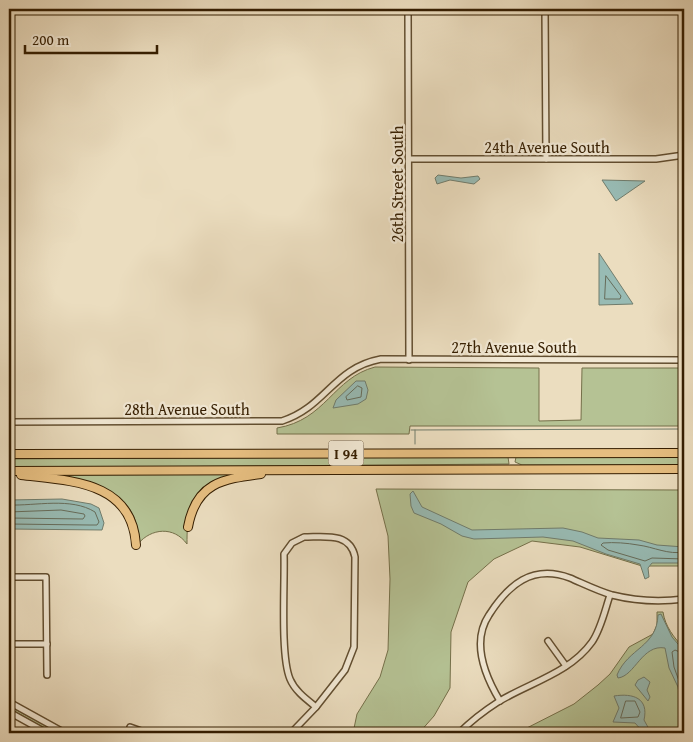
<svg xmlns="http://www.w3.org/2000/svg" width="693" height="742" font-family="'Gentium Book Plus',serif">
	<rect width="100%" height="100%" fill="#ebddbf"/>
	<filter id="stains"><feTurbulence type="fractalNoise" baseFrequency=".004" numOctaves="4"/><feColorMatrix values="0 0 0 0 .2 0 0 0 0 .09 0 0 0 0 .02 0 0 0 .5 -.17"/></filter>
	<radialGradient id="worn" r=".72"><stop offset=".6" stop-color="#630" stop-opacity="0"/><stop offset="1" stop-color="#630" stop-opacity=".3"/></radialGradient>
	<g fill="#b5c294" stroke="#75704a">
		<path d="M375 367 539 368V421L581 420 582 368H684V426H410L409 434H277V428C326 420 333 378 375 367Z"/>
		<path d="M504 456 508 457 509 464 9 468V459Z"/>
		<path d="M516 457H684V465H522L515 462Z"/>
		<path d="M236 474C228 477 220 478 213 481 188 494 187 520 187 544 174 526 151 528 138 544 140 491 95 482 52 475Z"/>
		<path d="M376 489 684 490V566H642L580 547 532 541 494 559 468 582 451 632 450 688 434 716 419 733H353L357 714 380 677 388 650 390 579 388 536Z"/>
		<path d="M657 612H663C665 626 674 638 684 648V733H517L574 704 598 685 610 674 629 647 653 634 657 625Z"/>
		<path d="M9 706 60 733H53L9 708Z"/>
	</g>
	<g fill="#98bbb4" stroke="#707c6c">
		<path d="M438 175 461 178 478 176 480 179 474 184 450 180 437 184 435 178Z"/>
		<path d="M602 180 645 181 616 201Z"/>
		<path d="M599 253 633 304 599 305Z"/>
		<path d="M356 381H365L368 390 366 399 358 404 333 408 336 400Z"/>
		<path d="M413 491 422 507 472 530 563 528 582 532 598 538 639 540 657 545 684 547V563H652L648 568 649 577 645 579 640 564 606 554 573 541 543 537 474 539 462 536 441 524 414 513 411 506 410 494Z"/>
		<path d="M62 499 91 504 99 508 104 523 102 530 9 529V500Z"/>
		<path d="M661 614 672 637 684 651V722L678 687 669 668 665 648C642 644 635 676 618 678L617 675C628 648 657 647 658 615Z"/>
		<path d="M644 677 650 682 647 690 650 697 648 701 635 685 638 680Z"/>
		<path d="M614 696C633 693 649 698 644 720L649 729 648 733 643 732 635 723 613 722 619 708Z"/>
	</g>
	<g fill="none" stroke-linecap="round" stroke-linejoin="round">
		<g stroke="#666c5a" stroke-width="1">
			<path d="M606 276 621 296 620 299H605Z"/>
			<path d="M358 386 362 388 361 397 347 400 346 397Z"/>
			<path d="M9 505C36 506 71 497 95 512L99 522 97 525H89L9 524"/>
			<path d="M9 512 61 510 84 514 85 516 83 519 9 518"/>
			<path d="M684 552C668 555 654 547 638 545 627 543 614 542 603 543L601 545 608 550 645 561 652 558 684 559"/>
			<path d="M684 654 675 650 672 652 674 667 684 695"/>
			<path d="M626 701H635L640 712 638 717 621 718Z"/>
		</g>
		<g stroke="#707c6c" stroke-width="1">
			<path d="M411 430 684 429"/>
			<path d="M415 430V444"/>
		</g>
		<g stroke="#624e30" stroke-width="8">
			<g id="minor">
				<path d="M408 9 409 360"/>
				<path d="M545 9 546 159"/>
				<path d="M410 159H656L684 155"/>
				<path d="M9 422 282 421C326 407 333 368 381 359L684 360"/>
				<path d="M304 537C325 537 350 532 355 557L354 647 345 670 316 707C306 699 295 691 290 679 280 655 285 583 284 554L292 543Z"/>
				<path d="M9 577H46L47 675"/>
				<path d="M548 641 566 666"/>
				<path d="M9 644H47"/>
				<path d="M500 701C485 676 471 642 489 615 508 585 532 564 570 578 584 584 598 591 612 595 636 601 660 602 684 599"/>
				<path d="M9 702 65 733"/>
				<path d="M9 712 47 733"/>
				<path d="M130 727 147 733"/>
				<path d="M291 733 316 707"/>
				<path d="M459 733C471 721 484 711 498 702 529 683 570 673 592 642 601 629 605 610 610 595"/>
			</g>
		</g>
		<g stroke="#351e01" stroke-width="10">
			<g id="highway">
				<path d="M9 454 684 453"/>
				<path d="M9 471 684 469"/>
				<path d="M21 475C71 481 132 481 136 545"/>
				<path d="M188 527C196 483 222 479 261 474"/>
			</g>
		</g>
		<use href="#minor" stroke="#f2e9d5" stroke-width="5"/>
		<use href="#highway" stroke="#e6be80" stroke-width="8"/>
	</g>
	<g text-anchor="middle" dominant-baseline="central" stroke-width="4.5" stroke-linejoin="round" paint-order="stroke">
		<rect fill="#f2e9d5" stroke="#6e5b41" stroke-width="1" x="328.5" y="440.5" width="35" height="25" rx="4"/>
		<g font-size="15" font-weight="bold" fill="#351e01">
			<text x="346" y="453">I 94</text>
		</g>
		<g font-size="16" fill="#351e01" stroke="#f2e9d5">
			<text x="547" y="147">24th Avenue South</text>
			<text transform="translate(397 184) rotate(-90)">26th Street South</text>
			<text x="514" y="347">27th Avenue South</text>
			<text x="187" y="409">28th Avenue South</text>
		</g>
	</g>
	<rect width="693" height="742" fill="none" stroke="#ebddbf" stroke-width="30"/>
	<rect x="10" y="10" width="673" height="722" fill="none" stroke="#351e01" stroke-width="2.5"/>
	<rect x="15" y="15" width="663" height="712" fill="none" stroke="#351e01"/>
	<path d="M25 45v8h132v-8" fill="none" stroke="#351e01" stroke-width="2.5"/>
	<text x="32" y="45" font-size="15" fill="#351e01" stroke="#f2e9d5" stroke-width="4" paint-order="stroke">200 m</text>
	<rect width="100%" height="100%" filter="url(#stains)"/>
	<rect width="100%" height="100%" fill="url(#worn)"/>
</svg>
